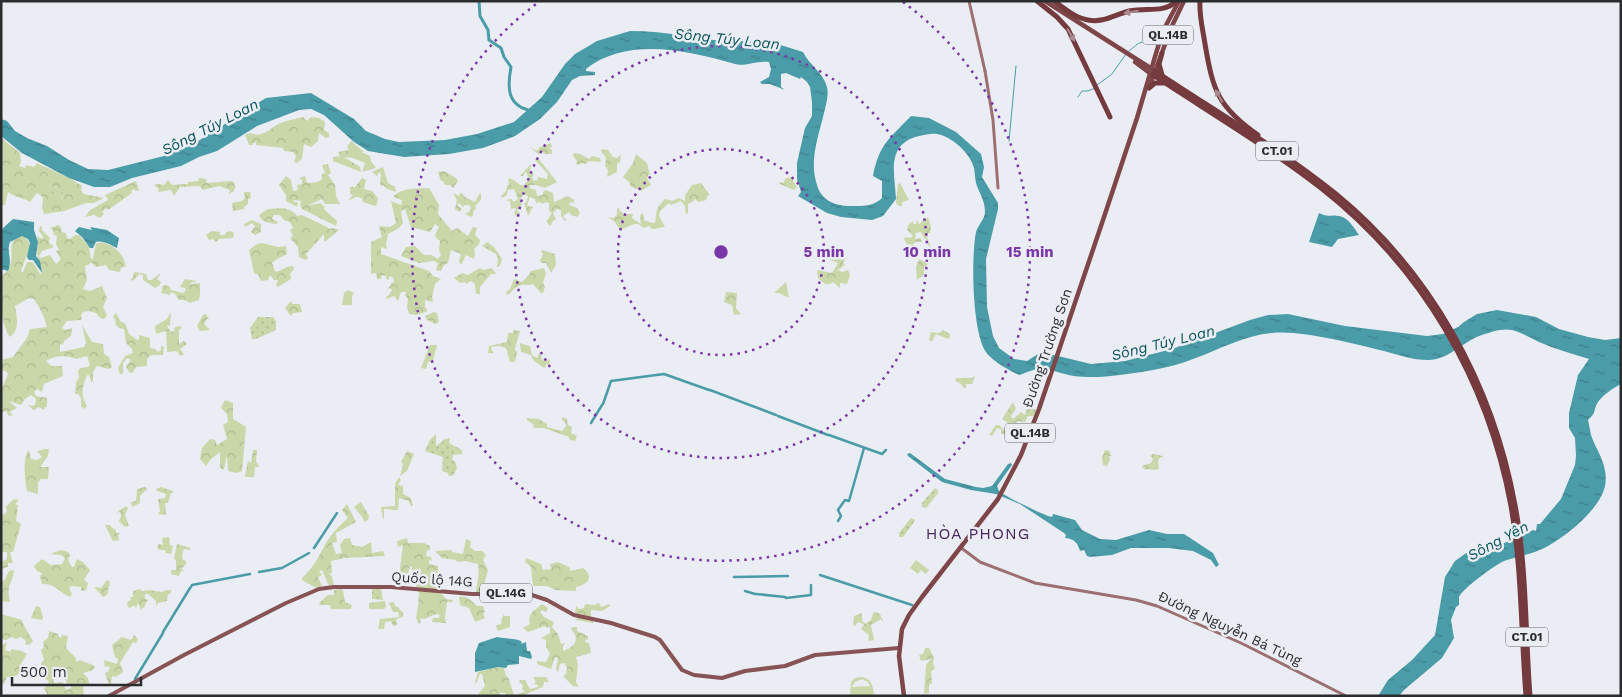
<svg xmlns="http://www.w3.org/2000/svg" width="1622" height="697" font-family="'Work Sans',sans-serif">
	<defs>
		<pattern id="grass-dots" width="8" height="8" patternUnits="userSpaceOnUse" patternTransform="scale(1.25)"><rect width="8" height="8" fill="#cad7a9"/><path d="M2 2h.1M6 6h.1" fill="none" stroke="#aeb992" stroke-width="1.8" stroke-linecap="round"/></pattern>
		<pattern id="forest-crowns" width="20" height="18" patternUnits="userSpaceOnUse" patternTransform="scale(1.25)"><rect width="20" height="18" fill="#cad7a9"/><path d="M2 6a3 3 0 1 1 6 0M12 15a3 3 0 1 1 6 0" fill="none" stroke="#aeb992"/></pattern>
		<pattern id="water-ripples" width="26" height="14" patternUnits="userSpaceOnUse" patternTransform="scale(1.25)"><rect width="26" height="14" fill="#4a9ca8"/><path d="M2 4q2-2 4 0t4 0M15 11q2-2 4 0t4 0" fill="none" stroke="#3e7f89"/></pattern>
	</defs>
	<rect width="100%" height="100%" fill="#ebedf4"/>
	<g fill="url(#grass-dots)">
		<path d="M50 185 64 193 62 199 47 190Z"/>
		<path d="M487 242 494 247 502 259 500 266 497 267 498 259 496 254 482 246Z"/>
		<path d="M258 317H273L276 321V330L256 339H252L250 328Z"/>
		<path d="M436 434V446L443 441 442 440 450 438 449 443 462 450V454L453 455 452 460 455 461 457 468 453 476H449L448 473 442 471 443 457 425 451 430 440Z"/>
		<path d="M935 488 938 490V493L926 508 922 507V503Z"/>
		<path d="M911 518 915 520 914 522 903 537H899V533Z"/>
		<path d="M372 588 381 589 383 600 372 599Z"/>
	</g>
	<g fill="url(#forest-crowns)" fill-rule="evenodd">
		<path d="M303 117 308 121 311 117 319 118 325 122 324 130 329 133V137L326 138 319 133 318 141 311 147 304 144 302 159 297 163 294 162 296 156 293 152 284 151 283 148 256 145V142L253 143V145H249L245 135 250 133C264 139 271 126 283 122 289 120 296 119 303 117Z"/>
		<path d="M1 138 20 153 21 162 19 166 25 168 26 165 34 167 37 163 71 179 82 186 81 190 84 194 104 198 94 203H86L64 211 44 214 42 207 43 197 37 193 30 202C23 197 16 198 8 192L5 205H1ZM50 185 64 193 62 199 48 190Z"/>
		<path d="M351 141 364 152H361L370 156 371 161 376 168 362 172 365 163 353 158 344 157 360 167 361 172 333 161V157L340 156 338 152 349 150 347 147Z"/>
		<path d="M551 143 552 147H549L552 150V154H544L543 152 538 154 529 146 535 150H538L540 147Z"/>
		<path d="M602 149 608 150 613 157 617 158 621 154 620 162 617 164V172L607 177 608 170 605 166 606 158 601 151Z"/>
		<path d="M574 153 580 154 589 159 592 156 600 158 601 162 589 161 586 164 582 163 579 165 576 164 577 161 573 156Z"/>
		<path d="M636 154 647 163 650 175H648L647 178 651 185 641 191 630 186V183L623 177 633 163Z"/>
		<path d="M537 157 557 182 545 188 536 185H529L531 189 536 190 537 196 543 195V192L546 190 553 193 554 202 568 196 574 200V203L570 202 569 205 577 208 580 213 577 217 571 215 569 212 563 216 566 220 565 221 561 216V210L557 209 553 213 556 219 552 222 551 226 548 224 547 221 552 213 549 211V203L546 202 542 204 540 202 536 203 535 199 530 197 527 206 533 207 528 216 524 203H526L528 196 524 194 520 199 522 201 521 207 518 208 517 211 520 213 517 217 514 214 516 209 514 208 511 209 510 201 505 200 511 199 514 202 518 199 514 189 508 190 507 195 502 198 501 196 506 191 507 186 509 185 508 178 514 180 520 185H524L529 179 526 172 523 176H520L531 164 530 172 534 174 532 178 534 181 537 180 538 177 547 179 548 174 535 160Z"/>
		<path d="M328 164 331 173 328 175 335 185 336 196 340 204H325L322 199 307 206 320 203 325 207 324 209 337 221 336 226 302 209 300 204 301 201 294 200 293 202H298L297 207 286 201V195L279 185 286 176 291 180 293 191 298 190 297 185 302 184V180L299 178 305 176 307 183 318 182 322 179V174L325 173 322 165Z"/>
		<path d="M383 167 388 183 395 187 396 192 387 189 383 185 381 186 380 183 381 174 379 172 377 176 372 172Z"/>
		<path d="M444 171 456 178 458 181 453 188 450 185H445L443 181H441L438 172Z"/>
		<path d="M794 177 793 181 797 187 794 190 780 184 779 182 783 183 786 178Z"/>
		<path d="M199 178 206 179 207 183 231 181 234 182 235 187 234 191 229 194 230 190 219 186 202 190 200 186 180 187 174 196 171 190 158 192 159 189 154 185 158 184 164 185 168 180 172 185 188 184V182L198 181Z"/>
		<path d="M362 178 366 180 364 189 372 191 378 198 377 204 375 206 363 202 362 198 356 197 348 201 353 195 350 194V187H355Z"/>
		<path d="M136 181 139 190 136 191 134 189 131 191 132 193 108 210 106 208 102 212 104 214 100 218 94 215 85 217 90 210 108 200 105 195Z"/>
		<path d="M701 183 710 195H708L706 200 699 202 695 199 694 201 688 204V213L686 214 685 206 681 201 671 205 669 203 660 211 659 216 665 227 652 229 649 226 644 228 638 224H634L620 230 615 222 608 217 613 218 617 215V209L620 207 619 210 624 214H633L632 218 641 224 640 215 643 213 644 220 652 223H655C658 208 654 211 665 199L672 201 679 198 685 201V195L692 185Z"/>
		<path d="M900 183 909 200 902 202V206H899L896 203 898 184Z"/>
		<path d="M429 188 439 205 438 214 452 231 457 228 468 236 473 227 477 228 475 235 480 240 479 244 474 249 475 253 474 259 466 255 461 265 459 262 461 254 451 250 448 263 444 265 441 271 436 270 438 263 434 261 419 263 401 256 406 247 415 246 424 255H431L438 259 441 255 439 250 440 241 436 238 435 235 439 227 435 224 430 232 411 227 405 209 401 211 403 223 399 228 388 234 386 245 387 249 381 247V254L429 271 433 276 441 279 435 284 432 297 433 302 425 300V307L428 311 417 315 409 314 407 307 408 299 405 295 406 292H401L398 301 394 296 387 299 386 297 389 295 392 290 390 288 387 289 391 285V283L394 282 393 278 390 276 388 280 386 279V276L382 275 381 279H377L376 273 371 274V242L382 237 379 226 390 227 396 223 391 201 401 205 402 200 393 197C402 187 416 189 429 188Z"/>
		<path d="M244 192H250L251 198 248 199V204L244 207V209L233 211 232 203 242 201 245 198Z"/>
		<path d="M461 192 465 197 475 202 480 193 481 194V200L475 206 476 208 473 212V215L471 217 465 214 469 212 471 208 469 205H465L463 207 459 203 457 205 462 209 459 212 455 209 457 200 453 193 459 196Z"/>
		<path d="M268 209C278 208 290 206 297 216L302 215 329 228 328 229 333 228 339 230 326 241H324V234L306 254 308 258 305 260 299 257 298 247 290 238 293 236 290 230 293 228 290 222 284 220 280 215H274L272 219 278 222 277 224C270 223 262 223 259 215Z"/>
		<path d="M928 217 931 227 930 233H928L927 237 931 248 930 251 927 240 924 238 921 232 916 233 915 239 920 238 922 242H915L913 245 907 244 904 239 905 237 910 238 913 236 907 230 909 224 914 221 913 224H916L917 220 919 224Z"/>
		<path d="M252 220 261 224V232L255 235 251 232 255 226 252 223 245 227 244 224Z"/>
		<path d="M58 225 61 227 62 232 66 233 67 238 70 239 75 235H79L89 247 91 259 93 258 96 244 101 242C114 245 123 253 126 266L121 268 120 272 109 270 106 265 96 267 91 262 90 264 85 266 87 280 83 289 90 291 102 286 107 298 103 307 107 315 104 319 100 318 96 313 89 311 83 312 81 315 82 319 80 320 67 321 62 328 66 330 72 328 71 336 64 341 63 345 60 343V352L84 347 86 343 82 325 92 342 103 344 104 354 109 357 112 367 109 369 97 366 93 372V381L91 382 90 376 88 374C82 385 80 395 87 406L84 409 81 406V398L78 394H75L76 382 79 378 78 371 80 368 88 367 90 365 87 356 76 359C67 355 55 355 46 361L52 366H62L63 376 44 384 42 392 37 389 34 392 36 396 47 398V407H45L44 410 39 407 34 410 29 406V404L31 406 35 405 36 399 31 395 25 399 21 405 9 401 17 408 9 412 13 415 9 416 6 411 1 413V391L8 374 6 371 1 370V360L13 357 27 338 30 329 47 327C44 316 40 308 34 299L29 298 15 306C17 317 20 330 10 337 0 324 1 295 1 277 23 259 0 243 22 235 38 244 23 259 21 272H23L27 262H33L40 274 42 273C41 267 40 263 38 257 36 250 39 243 37 236L42 239 43 237 39 231 40 226 42 227V230L50 238 49 242 54 247 42 251 39 256 40 258 50 255 56 264 61 259 56 251 59 250 56 244 57 236 54 235 53 230 50 228Z"/>
		<path d="M212 231 220 232V235H224L227 232 230 231 234 233 233 238 219 239 216 242 213 239 209 240 206 235Z"/>
		<path d="M262 243 278 247 286 246 287 254 277 259 272 263 275 271 277 272 287 267 293 266 294 269 290 274 291 279 278 287 276 285 278 280H274L270 275 268 280 261 281 258 274 254 273 249 250 257 244Z"/>
		<path d="M542 250 555 254 556 265 551 273 546 263H542L540 261 543 254 541 252Z"/>
		<path d="M844 254 846 258 843 263 845 265 838 270 842 272 848 270 850 275 847 284 840 283V288L833 282 830 284H825L818 278 817 270 832 273 838 263 828 259V255Z"/>
		<path d="M919 259 928 264 924 268V275L917 280 916 267Z"/>
		<path d="M480 268 483 270 492 268 496 274H491L480 287V294H476L475 284 471 281 466 284 465 282 460 283 454 278 462 273 468 275Z"/>
		<path d="M544 268 546 273 543 283 545 287 543 293H541L533 284C527 286 521 283 516 287 512 290 512 293 507 295L506 292 510 289 514 279 522 282 529 275 531 271Z"/>
		<path d="M135 272 146 274 148 280H151L161 273 157 279 161 282 160 285 155 288 143 280V275L139 274 133 281 131 280Z"/>
		<path d="M185 279 197 281 190 283V284L200 283V295L199 300 190 303 185 300H179L175 294 171 292 170 295 161 293 163 285 169 286 171 290 183 293 186 290 185 288 180 287Z"/>
		<path d="M786 282 789 298 779 293H774Z"/>
		<path d="M348 290 354 293 352 296V305H342L344 293Z"/>
		<path d="M726 292 737 293 736 308 741 314 734 315 732 305 724 302Z"/>
		<path d="M291 301 293 304H300L302 312 293 313 291 316 285 308Z"/>
		<path d="M171 312 170 326 168 325 167 326 171 332 174 331 175 327 180 326 182 328 179 330V344L184 341 187 344 180 349 184 354 180 356 177 351 167 352 166 331 156 334 155 326 167 319Z"/>
		<path d="M434 312 437 313 439 322 435 324 427 320 425 316Z"/>
		<path d="M116 313 121 322 125 323 129 334 137 340 139 339V335L150 338V348L155 349 158 352 161 350V346L164 347 163 355H151L147 359V366L136 367 132 373H130L126 367 131 360 127 358 123 363V374H120L118 368 125 356 133 353 132 349 126 343 124 329 119 328 115 324 116 322 113 316Z"/>
		<path d="M206 314 209 319H207L204 324 210 330 200 331 197 326 203 315Z"/>
		<path d="M513 330 520 331C519 336 515 347 515 350L517 352 515 362H510L506 348 499 346 491 347 493 353H488L489 346 507 342 508 333H513Z"/>
		<path d="M943 330 950 334V337L948 339 936 334 932 341 929 340 931 332 940 333Z"/>
		<path d="M520 343 530 346 532 355 537 358 540 352 542 360 546 361 550 359 549 365 546 364V366L544 368 533 360 531 355 521 352Z"/>
		<path d="M430 345H437L433 361 428 362 426 369 421 368Z"/>
		<path d="M975 376 972 384H966V388H964L960 383 955 381 956 378H972Z"/>
		<path d="M225 400 233 403V419L246 427 242 471 237 473 228 471 227 454 224 470 220 468V452L210 460 206 466 200 459 202 448 210 439 215 440 217 445 227 439 223 425 228 422 227 414 221 408Z"/>
		<path d="M1013 402 1016 409 1011 416 1013 419 1021 412 1025 415 1026 413 1025 406H1027L1028 408 1035 409 1036 412 1034 416H1028L1025 422 1017 421 1015 429 1010 433 1001 434V429L997 428 992 436 989 435 996 425H999L1004 430 1008 426V423L1002 419Z"/>
		<path d="M562 417 567 419 568 425 572 427 571 433 577 436 575 441 570 440 569 437 544 428H534L533 424 527 420V418L539 419 547 424V427L562 431 566 426 565 422 562 420Z"/>
		<path d="M45 449H49L48 456 40 467H49L48 479H41L38 482V494L27 491C25 480 22 457 29 450L31 459 37 460 42 457 37 451Z"/>
		<path d="M253 450H257L256 462 258 464 259 467H255L254 477H245L248 461 251 463Z"/>
		<path d="M1105 450 1110 451V454L1112 456H1109L1110 460 1107 466 1103 465 1102 458Z"/>
		<path d="M407 451 414 454 407 471 400 476 403 464 401 462Z"/>
		<path d="M1153 454 1163 456V458L1160 457 1158 461 1159 469 1156 470 1144 469 1142 466 1151 463 1153 459 1150 456Z"/>
		<path d="M399 477 401 480 398 485 403 486V494L411 498 413 506H411L409 501 399 498 398 510 384 509V518L383 519 381 507 395 506V484Z"/>
		<path d="M145 487 147 489 140 496V503L132 507 131 502 136 501 137 489Z"/>
		<path d="M161 487 173 491V493H171L168 503H165L166 515 158 514 160 511 158 499 165 498 166 494 157 491 156 489Z"/>
		<path d="M14 499 19 500 15 504 18 505 16 521 21 524 13 552H10L13 563H8V567L1 569V562L7 559V552H1V516L6 513 7 510 5 507Z"/>
		<path d="M361 502 369 516 368 520 364 522 363 518 354 507Z"/>
		<path d="M347 504 356 522 336 533 337 542 332 543 336 554 342 553 340 545 344 539 350 538 352 545 362 547 371 542 372 553 383 551 385 556 345 558 331 561 332 573 329 574 332 576 334 586H329L322 570 319 571 322 575 318 577 322 586 316 588 302 580V578C314 567 317 559 325 545 330 535 339 526 348 518L342 510Z"/>
		<path d="M126 506 128 508 125 515 129 526 125 527 119 521 121 516 120 512 116 513Z"/>
		<path d="M105 525H110L112 528 116 530V533H120L118 535 119 540 113 541Z"/>
		<path d="M169 537 170 545 173 546 171 554 166 553 165 550H159L157 547 159 544 163 545 162 538Z"/>
		<path d="M407 538 408 543H424L430 546V550H427L426 556 431 557 432 561 429 560V564L438 566V572L440 575 438 579 435 580 436 589 441 593 446 599 453 600 452 602H447L445 618 446 623 432 622 433 618H439L440 615 436 614 424 619 420 618 421 622 419 624 416 618 418 606 419 593 416 586 418 576H412V567L410 566 407 578 399 577 403 545 398 547 397 541Z"/>
		<path d="M466 539 471 541 470 547 475 551H482L486 555 483 560 488 570 482 592H476C477 582 480 574 478 564L465 561 457 562 456 560 442 558 435 551 452 550V552L463 554Z"/>
		<path d="M177 544 190 548V550L185 549 183 550 182 559 186 561V564L181 569 185 571H181L179 576 171 574V570H176V561L174 558Z"/>
		<path d="M61 550 68 552 70 556 68 560 72 567H74L77 559 83 562 90 570 84 580 88 583 86 590 81 591V587L71 586 69 588 72 594 70 597C60 593 55 583 42 584L40 576 42 574 40 572 37 571 34 566 42 559 51 565 62 564 65 558 61 555 50 554Z"/>
		<path d="M526 558 541 564 543 570 551 569 550 564 558 562 569 567 571 571 583 568C595 577 587 585 576 587V591L556 590 547 586H533L531 567 525 562Z"/>
		<path d="M14 570C12 586 6 583 10 602L1 601V580L4 581 9 571Z"/>
		<path d="M107 580 110 582 107 595 103 597 94 587 101 588Z"/>
		<path d="M140 589 142 591 150 590 162 592 166 590H172L170 594H168L167 601 158 603 156 606V601L148 594H145V599L149 600 146 602 144 608 143 607 141 610 138 603 136 608 134 605 130 608 128 607 127 602 131 600 130 597H133V591Z"/>
		<path d="M340 589 343 590 345 602 352 605 351 609H331L330 605H320L319 603 328 595H334V590Z"/>
		<path d="M459 597C467 595 471 601 477 606H483L485 612 483 613 485 618 475 622 469 608 460 605Z"/>
		<path d="M385 601 386 607 384 609H369V603Z"/>
		<path d="M394 602 395 606 398 607 403 613V617L396 619 397 625 393 626 391 621 385 622 384 629H378L380 619 399 617 398 612H393L389 603Z"/>
		<path d="M599 603 601 607 610 604V606L602 611 591 610V619L593 620V623L576 620 577 618 586 616 575 613 576 606 579 609 584 608 585 604 594 605Z"/>
		<path d="M542 604 548 608 546 612 542 610 540 612 544 617 554 622 552 627 558 634 561 644 565 643 563 646V651C574 647 581 640 571 629L573 627H577V631L588 636V640L586 639 585 642 589 643 591 653 576 657 578 665 576 682 579 687 573 686 563 676 566 674 567 667 564 663 560 664 558 672 556 670 558 658 555 657 551 669 537 664V661L546 662 550 654 546 646V640L541 638 550 633V627L546 628 545 626 528 632 523 628 530 624C527 612 536 610 542 604Z"/>
		<path d="M36 606 40 607 43 617 42 620 31 618Z"/>
		<path d="M876 612 880 614 884 624 881 619 871 625 874 640 868 641 869 635 861 629 864 624 858 622 855 626 853 625 854 616 862 613V621L866 624 871 620 873 613Z"/>
		<path d="M1 614 22 620 23 624 33 641 29 645 25 644 26 641 21 637 16 639 11 637 6 640 1 639Z"/>
		<path d="M504 614V616H510V627L498 631 496 626 502 623 501 620Z"/>
		<path d="M49 631 58 634 59 637 61 638 62 635 68 636 66 648 76 658V662L80 660 95 666 93 670 83 673 88 678 89 684 83 685 84 696H47V693L44 689 49 681 41 676V663L44 660 41 650 44 647 43 642 48 638ZM61 676 66 680 67 685H71V688L66 690 63 682 55 683 53 681 54 678Z"/>
		<path d="M134 635 138 639 136 643 133 642 120 663 123 672 116 677 112 676 111 683 109 685 105 673 108 672 110 667 106 666 105 668 104 660 117 664 118 659 115 657 112 645 122 637 131 640Z"/>
		<path d="M7 642 5 650 11 652V649L22 651 27 654 19 667 23 671 16 676 7 677 4 684 1 683V646Z"/>
		<path d="M925 648H929L934 658 933 663 935 669 931 671 932 683 929 685V693L924 694 926 665 931 659 921 661 919 655 923 654Z"/>
		<path d="M498 667 504 668 506 676 508 677 514 695 505 696V693H500L499 696H479V693L485 686 482 674H480L476 684 475 683 478 672Z"/>
		<path d="M533 677H546L549 682H544L543 687 526 694V696L518 695 517 694 525 692 522 689 523 685 519 682 520 680H525L530 689 538 687V685L534 684 536 682Z"/>
	</g>
	<g fill="#cad7a9" fill-rule="evenodd">
		<path d="M916 560 929 570 926 574 921 570 918 574 910 568Z"/>
		<path d="M861 677C872 678 873 686 874 696H850L851 682 855 678ZM862 679 868 682 870 686 852 687 855 682Z"/>
	</g>
	<g fill="url(#water-ripples)">
		<path d="M630 31C666 31 701 39 737 43L742 41 767 45 774 43 803 52C809 65 823 72 827 87 829 95 826 105 824 113 818 138 809 161 817 185 821 200 835 206 850 206 862 206 873 207 882 198V181L873 176C879 144 890 138 911 116L929 118 956 132 981 154 984 167 982 177 998 203V209L986 259 987 307 993 336 999 348 1014 359 1027 361 1038 354 1054 355 1091 364 1125 361 1172 349 1250 320 1268 315 1288 314 1345 326 1427 336 1443 334 1458 327 1464 322 1477 314 1497 310 1536 317 1559 329 1588 337 1605 340 1621 338V384C1613 388 1603 395 1598 402 1593 410 1597 412 1588 420 1589 424 1590 430 1591 435 1597 452 1609 466 1605 486 1600 509 1568 535 1548 546 1534 554 1519 556 1504 561 1495 565 1463 588 1459 597 1459 600 1459 602 1459 605L1456 607 1451 620 1454 638 1442 658 1404 690 1399 696H1378L1388 680 1412 660 1435 635 1445 577 1455 561 1469 551 1492 547 1507 542 1533 530 1536 531 1537 524H1540L1561 499 1575 465 1576 456 1575 438 1569 428V413L1578 375 1589 359C1573 354 1555 349 1539 342 1530 338 1521 332 1512 330 1502 328 1491 332 1482 335 1463 341 1449 360 1428 360 1413 360 1398 355 1384 351 1353 344 1303 330 1272 333 1245 335 1218 350 1193 359 1170 368 1144 372 1120 375 1106 377 1088 378 1074 376 1050 372 1046 363 1020 375 1011 372 991 360 986 352 972 332 971 257 976 232 978 225 985 219 985 212 985 200 979 193 976 183 975 179 975 173 974 168 970 154 957 142 944 136 935 132 928 134 919 136 885 144 895 175 896 199L883 216 872 220 841 217 827 213 798 196 801 192 797 179V163L805 128 812 116V102L810 87 807 82 801 77 800 79 786 73 781 74V87L785 90 770 84H762L760 82 769 77 771 69 769 62C758 60 744 67 735 64 688 51 628 36 586 69V71L595 72V75L580 76 572 80 557 102 540 119 515 136 483 148 449 154 404 157 368 151 354 142 324 115 311 109 299 110 257 126 217 151 199 157 181 166 132 178 110 187H94L69 178 22 153 1 136V119L7 121 15 131 27 138 47 146 69 160 88 169 108 170 164 156 195 143 266 98 311 93 354 119 366 131 385 139 399 142 445 140 477 134 514 122 542 97 565 64 575 54 597 41Z"/>
		<path d="M1319 213C1329 218 1330 214 1339 216 1349 218 1354 228 1359 235L1338 239 1332 247 1309 242Z"/>
		<path d="M13 219 34 222V230L38 242 36 256 40 261 42 273 33 260H29L27 257 30 243 28 239 22 236 10 242C6 253 13 258 8 271L1 269V232L3 228Z"/>
		<path d="M79 227 92 230 90 227 107 230 119 238 117 248C110 245 104 240 96 242L93 248H90L82 237 75 231Z"/>
		<path d="M910 453 945 479 976 487 983 488 992 486 1008 464 1011 463 1012 465 997 486 999 491C1004 496 1047 517 1052 517L1053 514 1075 520 1082 530 1100 539 1116 540 1149 530 1167 534H1184L1213 553 1219 565 1216 567 1211 560 1193 551 1168 548H1131L1112 555 1090 557 1087 556 1084 550 1080 551C1078 543 1073 538 1065 538L1066 535 1064 533 1020 504 996 494 971 490 942 482 908 456 907 454Z"/>
		<path d="M497 637C504 639 518 638 522 642L521 644 526 642 527 651H530L532 657 531 659 519 656V664L508 665 506 668 498 667 475 672V653L479 643Z"/>
	</g>
	<g fill="none" stroke-linecap="round" stroke-linejoin="round">
		<g stroke="#4a9ca8" stroke-width="1">
			<path d="M1129 51C1140 42 1141 39 1156 45"/>
			<path d="M1097 85 1112 74 1126 54"/>
			<path d="M1078 97 1082 91H1088L1095 88"/>
			<path d="M1009 141 1016 66"/>
		</g>
		<g stroke="#4a9ca8" stroke-width="2.5">
			<path d="M710 390 776 415"/>
			<path d="M603 404 611 381 664 374 709 390"/>
			<path d="M778 416 828 435"/>
			<path d="M591 423 602 405"/>
			<path d="M829 435 882 454 886 450"/>
			<path d="M838 521 841 516 838 510 845 500 849 501 864 448"/>
			<path d="M314 548 337 513"/>
			<path d="M259 572 282 568 309 553"/>
			<path d="M820 575 912 605"/>
			<path d="M734 577 788 576"/>
			<path d="M191 587 192 585 250 574"/>
			<path d="M745 591 755 594"/>
			<path d="M756 594 785 597"/>
			<path d="M786 598 811 595V585"/>
			<path d="M163 632 190 588"/>
			<path d="M135 679 163 633"/>
		</g>
		<path stroke="#4a9ca8" stroke-width="3" d="M479 1 480 16 488 30 489 40 501 48 504 57 511 67C507 88 507 106 532 111"/>
		<g stroke="#9c7071" stroke-width="3">
			<path d="M969 1 985 71"/>
			<path d="M985 71 993 120 998 188"/>
			<path d="M960 547 980 562 1035 583 1136 600 1157 606 1241 643 1346 696"/>
		</g>
		<path stroke="#875355" stroke-width="4" d="M109 696 184 655 286 603 319 589 334 587H391L472 594H529L547 600 574 615 611 623 655 637 660 640 682 670 694 675 722 678 745 671 785 666 815 655 899 648"/>
		<g stroke="#7e4649" stroke-width="4.5">
			<path d="M1045 1 1152 69"/>
			<path d="M1135 62 1151 74"/>
			<path d="M1149 88 1171 28 1184 1"/>
			<path d="M904 696 899 656 902 629 909 615 922 597 998 499 1021 455 1039 409 1102 223 1137 118 1157 50 1164 29 1179 1"/>
		</g>
		<g stroke="#743a3d" stroke-width="5">
			<path d="M1037 1 1057 17 1068 29 1110 117"/>
			<path d="M1054 1C1064 8 1075 18 1088 20 1103 23 1114 15 1129 11 1147 7 1162 14 1177 1"/>
			<path d="M1200 1C1199 16 1203 30 1205 44 1213 91 1218 107 1258 135"/>
			<path d="M1162 53 1159 64 1162 75"/>
			<path d="M1155 71C1215 111 1279 148 1336 194 1431 272 1493 384 1515 505 1527 568 1525 632 1530 696"/>
			<path d="M1153 75C1209 112 1268 147 1321 188 1422 267 1488 380 1511 506 1522 569 1521 633 1526 696"/>
			<path d="M1149 88 1155 83H1164"/>
		</g>
	</g>
	<defs><path id="oneway-solid" d="M-6-.8H1V-3.2L6.5 0L1 3.2V.8H-6Z" transform="scale(1.25)"/></defs>
	<g fill="#aa8b8f">
		<use href="#oneway-solid" transform="translate(1131 12) rotate(170)"/>
		<use href="#oneway-solid" transform="translate(1071 35) rotate(60)"/>
		<use href="#oneway-solid" transform="translate(1219 96) rotate(-119)"/>
	</g>
	<g fill="none" stroke="#7b37aa" stroke-width="2.5" stroke-dasharray="2.5 5">
		<circle cx="721" cy="252" r="103"/>
		<circle cx="721" cy="252" r="206"/>
		<path d="M903 2A309 309 0 1 1 539 2"/>
	</g>
	<g text-anchor="middle" dominant-baseline="central" stroke-width="5" stroke-linejoin="round" paint-order="stroke">
		<g fill="#ebedf4" stroke="#656669" stroke-width="1">
			<rect x="1143" y="25.5" width="50" height="19" rx="4"/>
			<rect x="1256" y="141.5" width="42" height="19" rx="4"/>
			<rect x="1005" y="423.5" width="50" height="19" rx="4"/>
			<rect x="480" y="583.5" width="52" height="19" rx="4"/>
			<rect x="1506" y="627.5" width="42" height="19" rx="4"/>
		</g>
		<g font-size="12" font-weight="bold" fill="#2b2c2e">
			<text x="1168" y="35">QL.14B</text>
			<text x="1277" y="151">CT.01</text>
			<text x="1030" y="433">QL.14B</text>
			<text x="506" y="593">QL.14G</text>
			<text x="1527" y="637">CT.01</text>
		</g>
		<g font-size="14" fill="#2b2c2e" stroke="#ebedf4">
			<text transform="translate(1047 348) rotate(-71)">Đường Trường Sơn</text>
			<text transform="translate(432 579) rotate(4)">Quốc lộ 14G</text>
			<text transform="translate(1230 628) rotate(25)">Đường Nguyễn Bá Tùng</text>
		</g>
		<g font-size="15" font-style="italic" fill="#08535c" stroke="#ebedf4">
			<text transform="translate(727 39) rotate(6)">Sông Túy Loan</text>
			<text transform="translate(210 127) rotate(-27)">Sông Túy Loan</text>
			<text transform="translate(1163 343) rotate(-14)">Sông Túy Loan</text>
			<text transform="translate(1498 541) rotate(-28)">Sông Yên</text>
		</g>
		<g font-size="16" letter-spacing="1" fill="#47275f" stroke="#ebedf4">
			<text x="978" y="533">HÒA PHONG</text>
		</g>
	</g>
	<circle cx="721" cy="252" r="8" fill="#7b37aa" stroke="#ebedf4" stroke-width="2.5"/>
	<g font-size="15" text-anchor="middle" font-weight="bold" fill="#7b37aa" stroke="#ebedf4" stroke-width="5" stroke-linejoin="round" paint-order="stroke">
		<text x="824" y="257">5 min</text>
		<text x="927" y="257">10 min</text>
		<text x="1030" y="257">15 min</text>
	</g>
	<rect width="1622" height="697" fill="none" stroke="#2b2c2e" stroke-width="5"/>
	<path d="M12 677v8h129v-8" fill="none" stroke="#2b2c2e" stroke-width="2.5"/>
	<text x="20" y="677" font-size="15" fill="#2b2c2e" stroke="#ebedf4" stroke-width="4" paint-order="stroke">500 m</text>
</svg>
